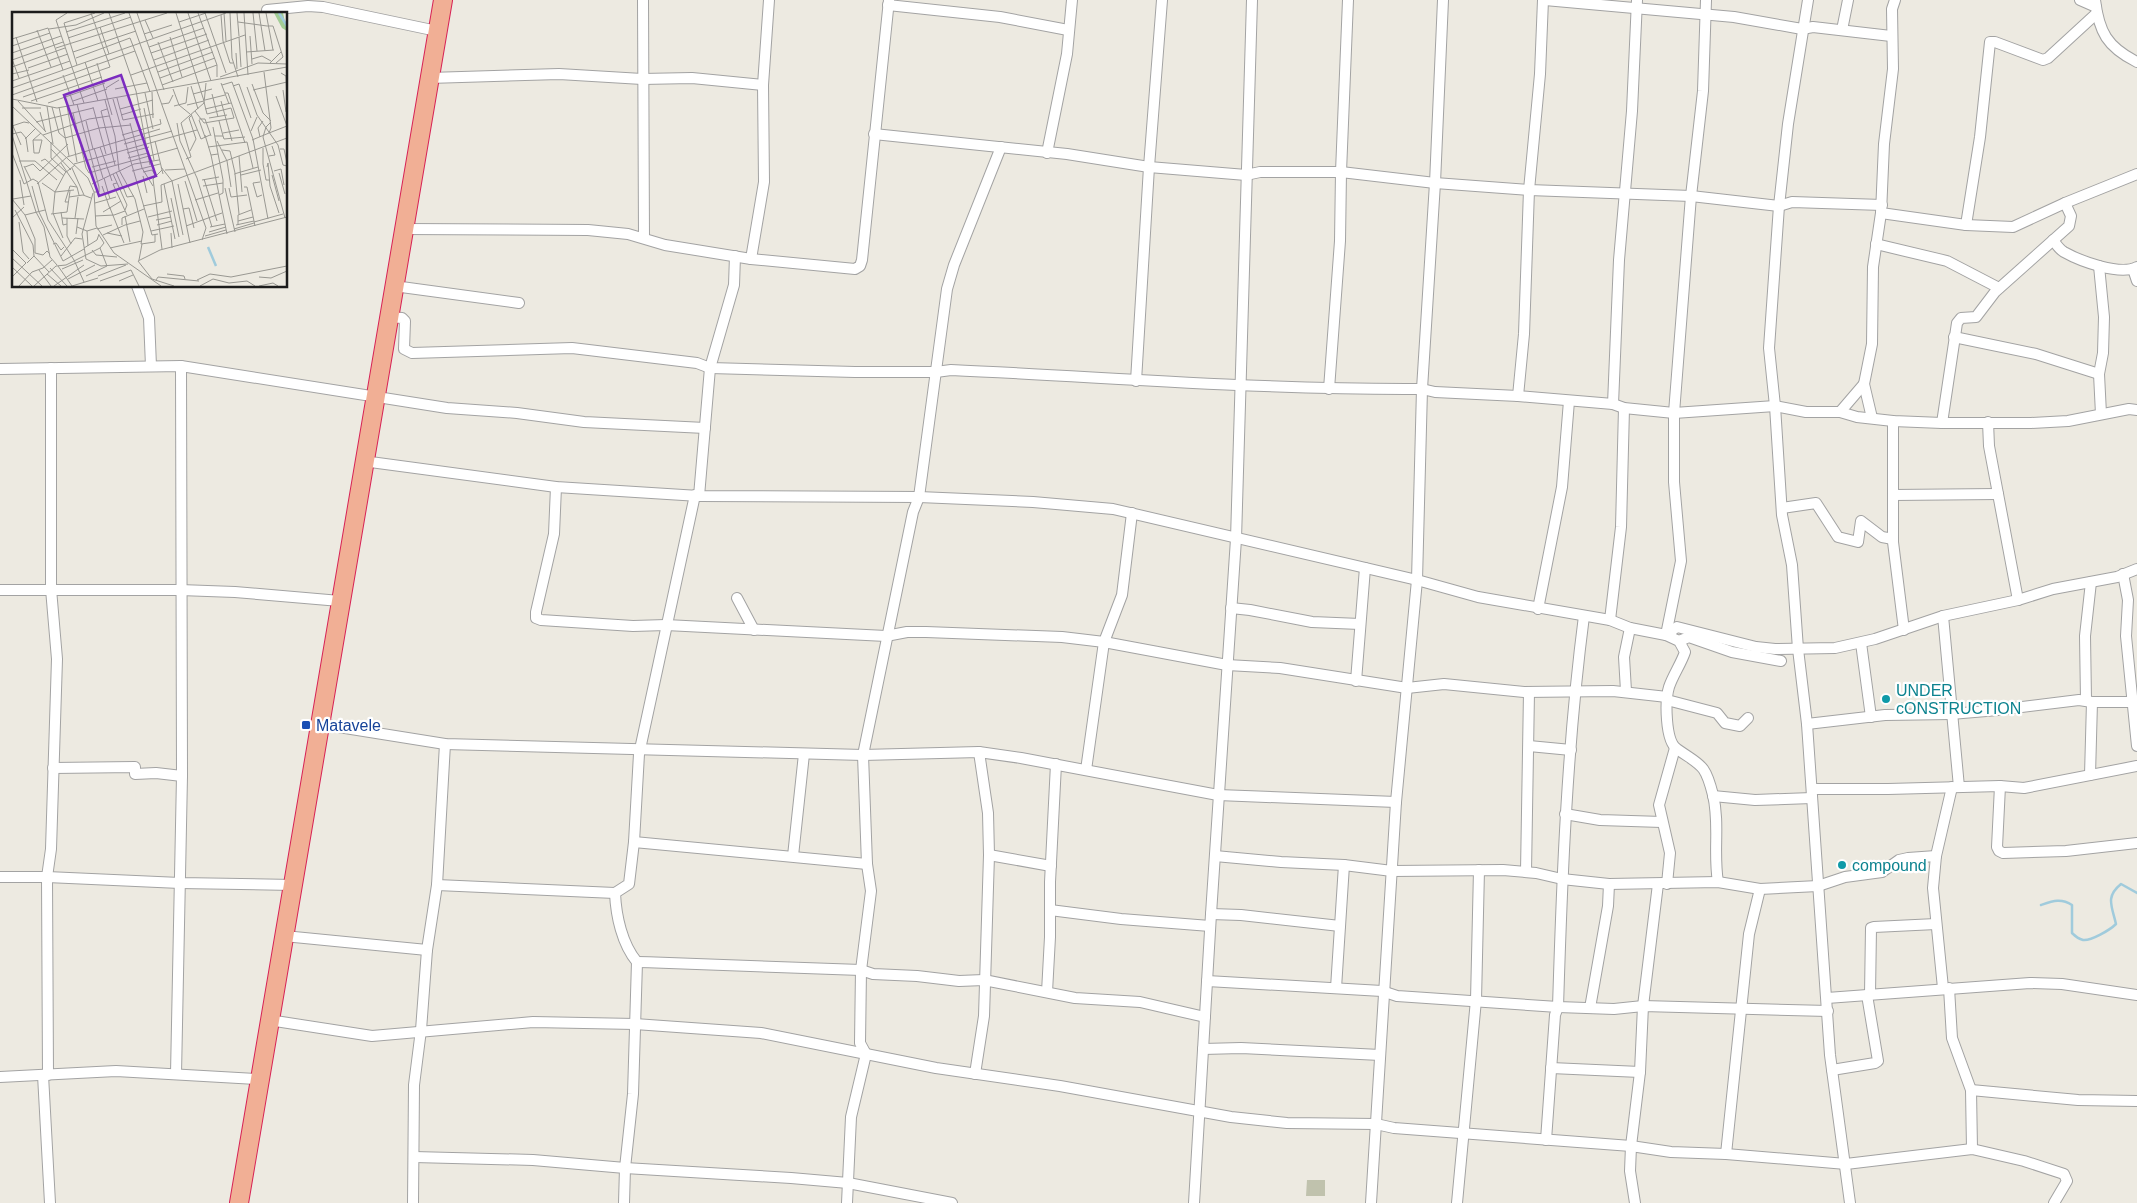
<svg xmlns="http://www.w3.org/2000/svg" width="2137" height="1203" font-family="Arial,sans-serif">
	<rect width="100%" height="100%" fill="#edeae1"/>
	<path fill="#c0c2ad" d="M1307 1180H1325V1196H1306Z"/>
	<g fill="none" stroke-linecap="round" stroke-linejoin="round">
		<path stroke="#a0cbdc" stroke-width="2.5" d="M2041 905C2053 901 2061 898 2072 905V933C2075 936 2079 939 2083 940 2091 941 2110 930 2116 924 2112 906 2105 897 2121 884L2137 893"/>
		<g stroke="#a3a3a3" stroke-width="12">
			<g id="minor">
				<path d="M643 0 644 238"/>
				<path d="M1545 0 1734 17 1802 29 1813 27 1891 36"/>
				<path d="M1706 0 1703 91 1691 196 1674 413V482L1681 561 1666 635 1679 641 1685 652C1681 664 1673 675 1669 687 1665 700 1665 741 1677 749 1701 766 1705 763 1713 795 1720 824 1713 853 1718 882"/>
				<path d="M1808 0 1788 124 1779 206 1769 348 1775 406 1782 515 1792 565 1798 649 1807 724 1830 1055 1850 1203"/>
				<path d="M2080 0 2096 7"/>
				<path d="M2095 0C2099 32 2107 47 2137 62"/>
				<path d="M888 5 1000 17 1068 30"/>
				<path d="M267 10 308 6 323 7 437 31"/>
				<path d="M1842 30 1848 0"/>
				<path d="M429 78 559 74 642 79 692 78 763 85"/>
				<path d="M874 134 1067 154 1149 167 1246 175 1260 172H1341L1435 183 1529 190 1691 196 1779 206 1792 202 1882 205"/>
				<path d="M1047 153 1067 54 1072 0"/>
				<path d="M1881 213 1966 225 2013 227 2065 203 2137 174"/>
				<path d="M1966 225 1980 137 1990 42H1995L2043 60 2048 58 2097 13"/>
				<path d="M403 229 588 230 628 234 665 245 751 259 855 269 860 266 862 260 889 0"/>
				<path d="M2053 240C2056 244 2059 249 2064 252 2080 261 2120 276 2137 267"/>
				<path d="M1876 244 1947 261 1999 288"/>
				<path d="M751 259 764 182 763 85 769 0"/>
				<path d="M2099 266 2104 317 2103 353 2099 374 2101 414"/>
				<path d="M2133 269 2137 281"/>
				<path d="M137 286 149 318 151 366"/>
				<path d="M394 286 519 303"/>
				<path d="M389 317 402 318 405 321 404 349 412 353 572 348 697 363 710 368 855 372H936L951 370C1108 377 1264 390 1422 389L1435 392 1518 396 1613 404 1624 408 1674 413 1775 406 1806 412H1840L1857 417 1893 421 1942 423H2031L2068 421 2129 409 2137 410"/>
				<path d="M1954 337 2036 354 2099 374"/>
				<path d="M0 369 181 366 447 408 517 413 584 422 705 428"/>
				<path d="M1136 381 1149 167 1162 0"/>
				<path d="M1329 389 1340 241 1341 172 1348 0"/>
				<path d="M1518 396 1524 334 1529 190 1540 74 1543 0"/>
				<path d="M1613 404 1619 260 1632 111 1637 0"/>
				<path d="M1840 412 1864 384"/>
				<path d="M1872 418 1864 384 1872 344 1873 267 1881 213 1884 144 1893 69 1892 9 1895 0"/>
				<path d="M1893 421V542L1904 630"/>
				<path d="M1988 422 1989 446 2018 600"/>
				<path d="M1942 423 1957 323 1961 318 1976 317 1995 292 2069 226 2071 216 2065 203"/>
				<path d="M363 461 556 487 699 496 919 497 1033 502 1113 509 1417 580 1478 597 1610 620 1630 628 1666 635 1677 627 1756 647 1775 649 1835 648 1875 639 1943 616 2018 600 2053 589 2117 577 2137 569"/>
				<path d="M556 487 554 534 536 612V618L541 620 633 626 666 625 886 636 907 632H926L1062 637 1104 642 1227 665 1280 668 1407 688 1444 684 1524 692 1613 691 1667 697"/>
				<path d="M1893 495 1998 494"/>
				<path d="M699 496 710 368 734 285 735 256"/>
				<path d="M1782 508 1816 503 1838 537 1858 542 1861 521 1882 537 1893 539"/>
				<path d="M2123 574 2128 600 2126 636 2137 746"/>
				<path d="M0 590H180L235 592 340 601"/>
				<path d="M737 598 754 630"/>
				<path d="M1231 608 1250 610 1312 622 1360 624"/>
				<path d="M1538 609 1562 487 1569 401"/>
				<path d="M1943 616 1959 787"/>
				<path d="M1610 620 1621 527 1624 408"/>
				<path d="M1679 641 1689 637 1732 652 1781 661"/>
				<path d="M1861 643 1871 717"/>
				<path d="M1356 681 1365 568"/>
				<path d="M1626 691 1624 657 1630 628"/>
				<path d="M1667 700 1717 713 1725 723 1740 726 1748 718"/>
				<path d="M2086 700 2085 636 2091 582"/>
				<path d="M320 724 445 744 863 755 979 752 1021 758 1218 795 1396 802"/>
				<path d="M1807 724 1885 715 1951 714 1998 710 2079 700 2092 702H2133"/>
				<path d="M1529 746 1571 750"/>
				<path d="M53 768 135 767V774L156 773 182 776"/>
				<path d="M1086 770 1104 642 1122 595 1132 513"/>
				<path d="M2090 775 2092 702"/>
				<path d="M2000 786 1997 847 1999 851 2003 853 2066 851 2137 843"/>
				<path d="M1812 789H1888L2000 786 2024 788 2137 766"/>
				<path d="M1713 796 1755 800 1812 798"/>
				<path d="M1565 814 1600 820 1662 822"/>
				<path d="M634 842 867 864"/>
				<path d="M989 855 1051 866"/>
				<path d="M793 856 804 754"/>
				<path d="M1215 856 1281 862 1344 865 1392 871 1503 870 1536 873 1562 879 1609 884 1718 882 1760 889 1818 886 1845 877 1882 872 1899 860 1908 858 1936 856"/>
				<path d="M1526 872 1529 692"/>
				<path d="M0 877H47L180 883 293 885"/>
				<path d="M1667 884 1670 853 1659 805 1675 748"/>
				<path d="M437 885 615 893"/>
				<path d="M1050 910 1121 919 1210 926"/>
				<path d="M1211 914 1241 915 1340 926"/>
				<path d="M284 936 427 950"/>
				<path d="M637 962C712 964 787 968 861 970L873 974 917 976 959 981 984 980 1075 998 1140 1002 1205 1017"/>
				<path d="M1207 981 1382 991 1397 996 1558 1007 1614 1009 1643 1006 1828 1011"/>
				<path d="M1336 988 1344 865"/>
				<path d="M1943 988 1933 888 1936 856 1952 787"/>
				<path d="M1949 988 1952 1038 1971 1090 1972 1149"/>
				<path d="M1047 992 1050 937V882L1056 764"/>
				<path d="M1870 994 1871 928 1874 927 1936 924"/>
				<path d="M1827 998 2030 983 2062 984 2137 995"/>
				<path d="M1590 1008 1608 906 1609 884"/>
				<path d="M269 1020 372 1036 533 1022 635 1024 761 1033 936 1068 1060 1086 1231 1117 1287 1123 1376 1124 1394 1128 1631 1146 1671 1152 1726 1154 1846 1164 1972 1149 2024 1161 2064 1174 2067 1181 2054 1203"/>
				<path d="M1203 1049 1241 1048 1380 1055"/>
				<path d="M1551 1068 1640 1072"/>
				<path d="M1832 1070 1875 1063 1878 1061 1867 995"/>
				<path d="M176 1074 182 776 181 366"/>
				<path d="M975 1074 984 1016 989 855 988 813 979 752"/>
				<path d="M43 1075 50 1203"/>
				<path d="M48 1075 47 877 51 849 57 659 51 589V368"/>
				<path d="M0 1077 116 1071 258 1079"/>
				<path d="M1971 1090 2078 1100 2137 1101"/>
				<path d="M1546 1140 1555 1015 1558 1007C1562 876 1567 746 1584 616"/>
				<path d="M1726 1154 1749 934 1760 889"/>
				<path d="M414 1157 533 1160 625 1168 791 1178 848 1183 952 1203"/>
				<path d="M413 1203 414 1085 421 1030 427 950 437 885 445 744"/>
				<path d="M624 1203 625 1168 633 1094 637 962C622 944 616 916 615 893L629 884 634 842 639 754 695 495"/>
				<path d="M847 1203 851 1117 866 1054 860 1043 861 970 871 891 867 864 863 755 913 512 919 497 947 289 954 265 1001 147"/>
				<path d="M1194 1203 1211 914 1236 539 1252 0"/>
				<path d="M1371 1203 1396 802 1417 580 1422 389 1435 183 1443 0"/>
				<path d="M1457 1203 1476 1000 1479 870"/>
				<path d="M1635 1203 1630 1171 1631 1146 1640 1072 1643 1006 1658 884"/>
			</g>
		</g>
		<g stroke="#d72255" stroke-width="20">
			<path id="trunk" d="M239 1203 443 0"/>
		</g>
		<use href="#minor" stroke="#fff" stroke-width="10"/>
		<use href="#trunk" stroke="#f1af95" stroke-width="18"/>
	</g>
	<g fill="#0f9aa8" stroke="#fff" stroke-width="2">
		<circle cx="1886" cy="699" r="5"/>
		<circle cx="1842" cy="865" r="5"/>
	</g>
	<rect fill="#1a4fb4" stroke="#fff" stroke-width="2" x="301" y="720" width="10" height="10" rx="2.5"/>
	<g text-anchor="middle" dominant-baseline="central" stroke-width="4.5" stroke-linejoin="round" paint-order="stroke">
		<g font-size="16" fill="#0d838f" stroke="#fff" text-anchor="start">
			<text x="1896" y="690">UNDER<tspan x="1896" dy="18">cONSTRUCTION</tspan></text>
			<text x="1852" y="865">compound</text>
		</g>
		<g font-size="16" fill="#164399" stroke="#fff" text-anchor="start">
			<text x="316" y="725">Matavele</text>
		</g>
	</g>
	<g transform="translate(12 12)">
		<rect width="275" height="275" fill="#edeae1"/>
		<path d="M262 1H271L275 19 270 16Z" fill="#a2cd95"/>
		<path fill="none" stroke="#a0cbdc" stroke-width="2.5" d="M267 1 275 14M196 235 204 254"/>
		<path fill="none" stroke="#999892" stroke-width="1" d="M55 1 44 8 72 91M97 1 124 79 138 153M117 1 194 216 190 228M125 1 152 78M164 1 192 89M176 1 199 69M186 1 205 53V65M193 1 214 61M212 1 214 29M218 1 220 46 226 65M225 1 227 24M232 1 236 63M241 1 245 39M247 1 253 39M254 1 261 38M209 3 211 29 218 51H221M133 8 141 26M167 10 194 1M226 10 255 14M255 14H261L271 45 264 51M88 15 97 42M37 17 64 13 92 1M25 18 39 55M54 20 113 1M132 22 160 13M238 24 240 52M4 25 25 90M158 25 170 65M227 25 229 55M56 26 119 5M0 27 36 16 51 58M146 30 161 70M0 34 38 21M137 35 192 16M44 36 155 1M123 39 135 71M61 40 124 19M234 40 262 38M0 41 49 24M139 41 195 22M224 41 225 57M0 47 7 66M240 47 250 44 259 49M0 48 51 30M142 48 197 28M73 50 86 89M85 51 100 103M258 51 269 40M65 53 52 11 83 1M0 55 53 36M16 56 56 42M146 60 201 40M269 61 274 64 275 90M0 62 17 58M51 63 62 93M119 63 233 23M208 65 246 51 275 52M148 66 203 46M0 69 58 49M209 71 217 92M240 72 251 101 259 109M150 73 205 53M210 73 220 70 241 127 256 207M179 74 186 97M221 74 227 72 239 106M235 75 245 103 266 133 271 153 275 154M0 76 214 1M94 76 107 68M103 77 135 71 138 80M161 77 167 93 178 102M241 78 275 70M271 78 274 100M140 80 141 106M133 81 141 117M213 81H216L233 131M181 82 200 77M200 82 206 105M0 83 123 39 118 26 64 46M59 83 93 71M264 84 275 114M11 85 98 55 79 1M105 86 111 108 142 102M0 87 45 96 275 55M101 87 140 223 146 222M93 88 103 124 107 158 123 187 131 220 129 232 143 230V223M193 88 213 83M6 89 34 120M19 89 90 65M61 89 95 77M209 89 220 129M36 91 59 83M65 92 87 175V180H82M150 92 157 91 161 83M175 93 192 89M0 94 76 166 82 180 84 214 102 241 149 274M35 94 41 132M55 94 65 150M162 94 174 91 176 75M40 95 47 121 53 126 87 116 119 113M47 95 57 144M81 95 94 142M10 96H29M132 96 142 148M95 97 89 99 103 153M108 97 141 88M193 97 219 91M183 99 192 111 222 106 219 96 195 102 192 90M28 100 33 119M61 101 74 156 77 161 94 156M179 102 189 127 198 123M109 103 129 97M197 106 215 103M187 107H193L199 124M187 108 193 125M74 109 81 137M207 109 211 124M24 110 81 96M259 110 254 115 251 125 273 206M118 111 130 156M165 111 168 129 185 166 200 215M0 114 12 110 17 111M1 114 9 133M201 115 211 168V181L207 183M239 119 245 105M211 121 227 118M257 121 275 114M0 122 9 120 14 126 16 140M0 123 24 200 32 215 38 245 45 253M31 123 77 107 97 104M110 123 149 112 148 107M193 123 199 143M203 124H211L212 127 233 125M248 125 246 116 251 109M13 127 24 116M21 128H30L27 141H22L21 128 29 121M240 128 257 121 259 116 252 60M143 129 151 162M205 129 215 149 219 175M39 130V146L54 160M235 130 241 156M112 132 160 119M88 135 100 169M196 135 235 130M82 136 91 166M251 136V152L254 168H257M39 137 59 158M268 137H272L275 151M210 138 218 139 223 161M178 139 184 127 177 106 179 104M0 141 12 172 21 167 26 170 36 208 62 248M115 141 137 135M206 142 199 143 215 222M227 144 230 180M257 144 263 143 260 134M55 145 148 117M116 146 136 141M174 147 179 145 169 111 192 91 194 71M7 149H23L45 168M29 149 33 147 52 164M49 151 65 175M62 152 185 118M12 154 19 168M13 155 21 152 28 159 56 132M80 155 104 149M149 155 160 169 171 223M255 155 256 151 258 174 267 201M60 156 72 183M94 156 166 136M130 156 141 174M150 158 141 167 150 237M153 158 173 157M120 159 148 152M262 159 269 157 272 173M104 160 111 176M131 160 140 158 143 163M267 161 273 182M101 162 115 193 113 198M222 162 246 155M223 162 227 202M229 163 249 158M260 163 267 189M131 164 135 181M92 166 98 187M192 167 205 209M8 168 12 193M190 168 207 165M173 169 185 209M248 170 241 171 245 185 250 183M30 171 43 180 62 178M105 171 101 172 115 203M25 172 55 145M80 172 122 152 147 148M152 172 163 227M166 172 178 231M20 174 27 200 51 249 72 237M90 174 98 197M191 174 211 171M111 175 115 185 122 184M232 175H235L243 214M213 176 217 194M217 176 219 185 235 183M43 180 41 201 51 226M43 180 53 161 63 153M81 181 70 222 74 247 89 254 116 252M57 185 71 183 79 186M159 186 167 225M0 187 13 203 23 227V241L31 243 35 239 38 242M1 187 19 184M183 188 206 181M56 190H53L58 174 65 175 67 183M83 191 104 185M131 194 150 190 149 173 275 126M217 194 223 220M98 196 112 231M171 197 177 196 182 216M3 198 21 233 22 244 15 251M49 200 51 213 55 212M91 200 109 189M39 202 55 200 58 179M13 203 33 198M83 204 102 203 113 199M113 204 118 230M136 205 160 199M0 206 12 195M50 206 72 207M55 206V224L59 232M63 206 66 185M144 208 159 205M226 209 241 205M7 210 11 240 17 247M242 210 271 202M110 213V206L132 197M113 213 128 209M145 213 160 209M224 213 242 209M226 213V203L239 198M174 214 210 201M65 215 75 219 85 216M198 215 213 212M85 217 100 213M222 217 242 211M75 219 76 234M139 219 162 214M197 220 214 215M95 221 110 224M159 221 160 236M64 222 66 206M91 223 113 213M193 224 214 218M41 232 44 231 49 238 52 235M72 236 85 228 87 222M88 236 95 254M98 236 130 229M0 237 14 251 0 265M80 238 84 243 105 245M22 244 37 260M49 244 63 226 70 227M0 246 30 274M62 248 72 270M127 248 130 232M46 254 60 274M0 255 20 274M38 256 55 274M50 257 71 248M27 258 39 274M35 262 49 274M155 262 172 264 173 267M74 264 95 254M86 264 114 253M247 265 259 266 275 259M56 267 83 253M144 268 146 265 187 269M185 268 198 262 219 265 275 254M88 269 119 258 127 274M107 269 121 263M7 274 20 260 31 256 40 248M22 274 44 254 54 253 88 236 92 231 87 223M42 274 72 253M60 274 86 266M162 274 140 267 126 249 148 238 275 205M188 274 201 267 217 271 235 269 243 274M247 274 261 271 266 274"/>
		<path fill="#7b2cbf" fill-opacity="0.15" stroke="#7b2cbf" stroke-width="2.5" d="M109 63 144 164 87 184 52 83Z"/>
		<rect width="275" height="275" fill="none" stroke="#1c1c1c" stroke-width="2.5"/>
	</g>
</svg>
